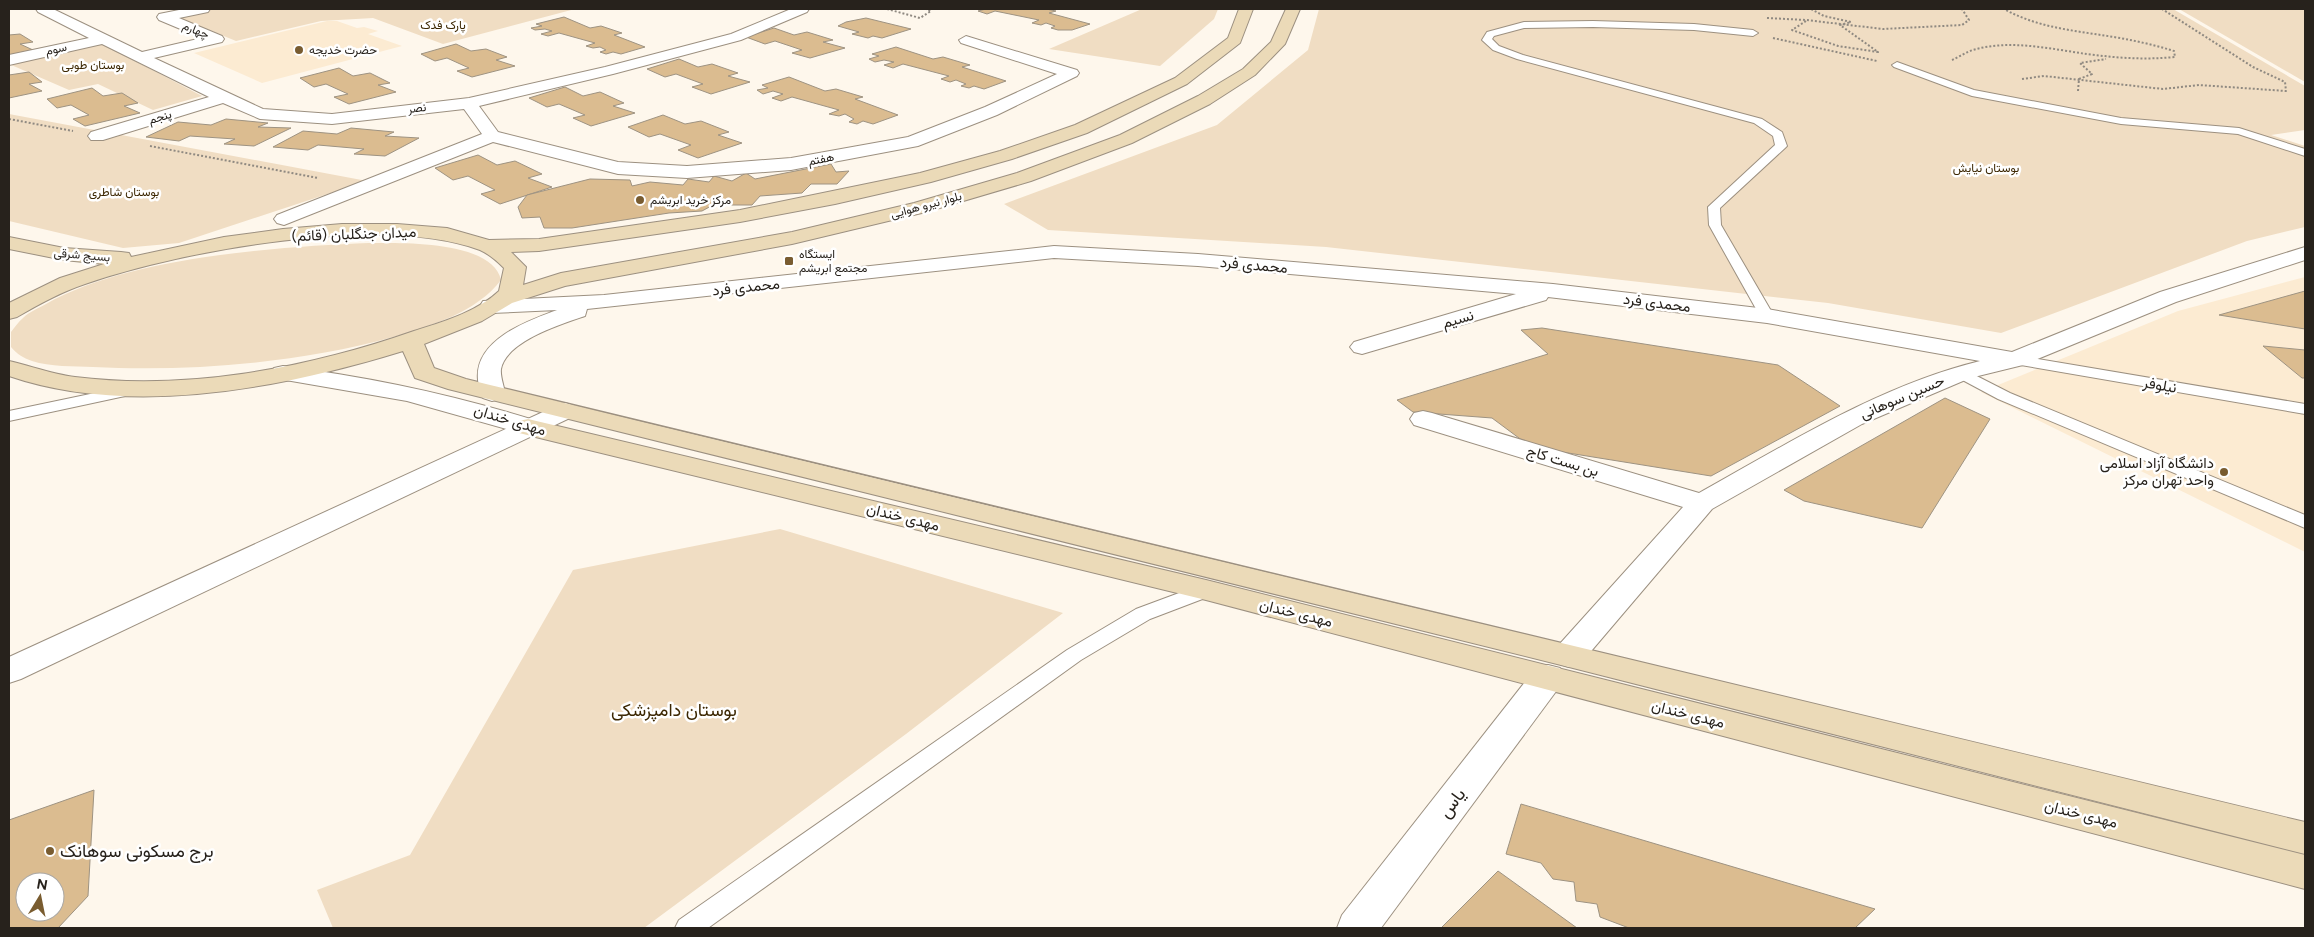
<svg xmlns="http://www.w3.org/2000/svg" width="2314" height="937" font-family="Figtree,Vazirmatn,sans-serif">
	<rect width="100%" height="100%" fill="#fef7ec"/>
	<g fill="#fcebd2">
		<path d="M327 21H337L357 28 364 27 378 31 368 34 402 46 262 83 194 53Z"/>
		<path d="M2305 277V552L1981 392 2178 311Z"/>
	</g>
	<g fill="#f0ddc3">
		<path d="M209 9H575L443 44 373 18 321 21 236 41 175 16Z"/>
		<path d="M1142 9H1218L1214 19 1160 66 1049 49Z"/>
		<path d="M1319 9H2173L2305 86V130L2271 135 2305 146V227L2247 241 2001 333 1828 303 1326 247 1048 230 1004 204 1217 125 1308 50Z"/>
		<path d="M2179 9H2305V82Z"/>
		<path d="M101 43 202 96 153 110 98 84 69 90 9 64V62Z"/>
		<path d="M9 114 367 181 179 243 123 248 9 221Z"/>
		<path d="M369 243C401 243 492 240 501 280 477 312 431 326 393 337 299 363 190 372 93 367 74 366 50 367 32 361 23 358 17 354 11 347V332C15 327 18 322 23 318 29 312 39 308 46 304 129 257 274 247 369 243Z"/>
		<path d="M780 529 1063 613 906 734 644 928H333L317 890 410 855 573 570Z"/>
	</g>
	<g fill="#dbbc90" stroke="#9e9382" fill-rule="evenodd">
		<path d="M986 9H1046L1056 11 1049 13 1090 24 1072 30H1058L1051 28 1055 26 1046 23 1041 25 1032 23 1039 20 995 11 987 14 978 11Z"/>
		<path d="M564 17 590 28 601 26 622 33 614 35 645 47 621 54 613 52 606 54 600 52 606 50 600 47 593 48 586 46 595 43 559 33 548 36 541 34 552 31 545 29 535 30 531 28 542 26 536 24Z"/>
		<path d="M866 18 911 29 882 38 873 36 868 38 852 34 859 32 838 26 846 22Z"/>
		<path d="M774 28 794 35 807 32 833 40 823 42 845 48 810 58 792 53 802 50 775 41 765 44 746 37Z"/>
		<path d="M20 34 33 42 20 44 33 50 9 55V35Z"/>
		<path d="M456 44 471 51 486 49 507 57 496 60 515 66 472 77 457 71 469 68 447 58 435 61 421 54Z"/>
		<path d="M896 47 933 59 943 57 970 65 962 67 1006 81 984 89 974 86 969 88 961 86 966 84 956 80 950 82 941 79 949 76 903 64 893 68 884 65 894 62 884 60 875 62 869 59 879 56 872 54Z"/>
		<path d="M679 59 698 67 712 64 738 73 728 76 750 82 711 94 692 87 703 84 676 74 665 77 647 69Z"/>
		<path d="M339 68 353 76 370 73 390 83 378 85 396 92 349 104 334 97 348 94 326 84 314 87 300 78Z"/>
		<path d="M29 72 42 82 29 84 42 91 9 98V75Z"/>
		<path d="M789 77 825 91 836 89 863 97 855 99 898 115 873 124 863 121 857 124 849 122 854 119 845 114 839 116 829 114 839 110 792 97 781 101 772 98 783 94 773 91 763 94 757 90 768 88 762 85Z"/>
		<path d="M565 87 583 96 600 92 624 103 613 106 635 113 591 126 573 118 585 115 559 104 547 107 529 98Z"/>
		<path d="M92 88 103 96 122 93 138 103 124 106 140 113 85 126 73 119 89 115 71 105 57 108 47 99Z"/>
		<path d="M663 115 685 124 701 121 729 132 718 135 742 143 698 158 678 150 691 145 660 134 649 137 628 127Z"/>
		<path d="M226 119 268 123 258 127 291 128 254 146 224 144 235 139 190 136 179 141 146 137 178 122 211 125Z"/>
		<path d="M351 128 394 132 385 136 419 138 385 156 354 154 364 149 318 145 308 150 273 147 303 131 337 134Z"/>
		<path d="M478 155 497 165 515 161 542 174 528 178 552 187 500 204 481 194 495 190 468 176 453 180 435 168Z"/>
		<path d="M831 164 836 172 849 171 837 184H811L802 193 760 196 752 205H713L702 211 669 213 572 228H544L540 217 522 218 518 207 527 195 590 179 630 180 632 186 650 182 683 185 688 179 709 182 714 176 732 181 746 173 755 179Z"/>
		<path d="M2305 291V329L2219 315Z"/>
		<path d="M1542 328 1778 365 1840 406 1711 476 1531 447 1492 418 1413 412 1397 400 1548 354 1521 330Z"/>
		<path d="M2263 346 2305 350V378H2302Z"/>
		<path d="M1945 398 1990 419 1922 528 1804 501 1784 490Z"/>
		<path d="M94 790 88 896 58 928H9V820ZM25 882H55V912H25Z"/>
		<path d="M1521 804 1875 909 1855 928H1629L1600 917 1597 904 1576 901 1574 882 1553 879 1541 863 1506 854Z"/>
		<path d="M1498 871 1577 928H1441Z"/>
	</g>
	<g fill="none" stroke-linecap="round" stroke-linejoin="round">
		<g stroke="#9c9080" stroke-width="2">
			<g id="service">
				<path d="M1593 21 1694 24 1753 30 1758 33 1753 36 1694 30 1593 27 1524 28 1494 36 1492 39 1499 46 1523 55 1762 119 1782 132 1787 146 1785 148 1720 208 1721 225 1774 316 1772 319 1767 320 1760 316 1709 225 1708 207 1775 145 1773 136 1754 123 1517 59 1493 50 1482 40 1487 32 1524 22Z"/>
				<path d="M1897 62 1974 90 2121 118 2239 128 2305 149V156L2238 134 2121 124 1972 96 1894 67 1892 65Z"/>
				<path d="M2014 355 2305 404V414L2009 363 2006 360 2009 357Z"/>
				<path d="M1961 368 2010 393 2305 515V528L1998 399 1955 376 1953 373 1955 370Z"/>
				<path d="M133 385 139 387 141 390 139 393 9 421V411Z"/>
				<path d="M1206 583 1213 585 1216 590 1213 595 1150 619 1081 660 708 928H675L679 920 1067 650 1136 609Z"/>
			</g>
		</g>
		<g stroke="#9c9080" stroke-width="2">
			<g id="minor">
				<path d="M36 9H53L142 52 202 38 159 20 157 17 159 14 184 9H210L208 12 179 18 222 36 224 39 222 42 154 58 263 109 332 114 469 98 605 67 731 34 791 9H809L807 12 741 40 613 74 479 106 498 132 618 162 687 166 791 158 908 137 985 107 1057 74 961 43 959 40 966 36 1077 70 1079 73 1077 76 997 115 918 146 791 170 687 178 618 174 493 142 284 225 277 223 274 219 277 215 482 134 464 109 332 124 260 119 223 103 103 140H91L88 136 91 132 209 97 102 44 9 65V55L89 38 38 12Z"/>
				<path d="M1054 246 1198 254 1553 284 1767 309 2012 352 2160 292 2305 247V260L2176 302 2023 365 1970 378 1862 424 1712 509 1581 663 1569 667 1557 663 1552 655 1557 647 1683 507 1414 425 1410 419 1414 413 1423 411 1432 413 1699 493C1787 444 1881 385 1980 361L1767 323 1548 297 1546 300 1362 354 1354 352 1350 347 1354 342 1516 294 1198 266 1054 258 587 309 585 316C562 324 506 341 501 369 500 376 504 386 505 393L501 398 492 401 483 398C479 392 479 387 478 380 474 340 527 321 557 310L491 313 483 311 480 306 483 301 604 295Z"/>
				<path d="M565 403 574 406 578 411 574 416 21 679 9 683V657L556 406Z"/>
				<path d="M1548 665 1560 668 1565 677 1560 686 1381 928H1337L1342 915 1536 668Z"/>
			</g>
		</g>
		<g stroke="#9c9080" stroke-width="2">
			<path id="tertiary" d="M283 366C370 377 454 395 537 421L541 427 537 433 528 435 407 401 274 378 271 373 274 368Z"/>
		</g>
		<g stroke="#9c9080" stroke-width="2">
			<g id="secondary">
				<path d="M1239 9H1253L1240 43 1187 84 1087 133 1012 159 931 182 835 204 740 222 539 251 511 252 526 267 523 285 561 273 792 232 914 203 1017 173 1120 135 1198 96 1243 69 1271 42 1286 9H1300L1285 44 1255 75 1210 104 1132 143 1031 181 926 212 792 244 565 286 512 303 482 321 424 344 434 368 466 379C1078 529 1692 673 2305 822V854L1569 667 448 389 415 378 403 351C283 388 131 418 9 376V361C31 366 52 374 75 377 187 391 308 368 414 331 442 322 477 312 499 291L504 268C497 261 489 254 480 250 382 214 183 250 85 284 61 292 39 304 17 317L9 319V303L60 278 104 264 64 260 9 249V237L64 248 121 252 129 253 131 257 224 237 283 229 342 224H397L447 228 489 240 539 239 740 210 920 173 1000 151 1075 125 1175 78 1228 38Z"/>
				<path d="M528 419 1206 580 2305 855V889L1206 600 519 433 515 427 519 421Z"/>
			</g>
		</g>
		<g stroke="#8f8981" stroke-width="2" stroke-dasharray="2 2" stroke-linecap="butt">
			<path d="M887 9 920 18 931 11 926 9"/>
			<path d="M1767 18 1806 20 1883 29 1962 25 1969 20 1962 9"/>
			<path d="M1806 21 1792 30 1838 46 1878 52 1840 25 1851 22 1824 16 1811 9"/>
			<path d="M1773 38 1877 61"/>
			<path d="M1952 60C1959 57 1966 52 1973 50 2009 39 2051 49 2087 54 2117 58 2145 60 2175 57L2174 51C2158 46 2141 42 2125 39 2083 31 2042 30 2004 9"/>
			<path d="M2022 79 2044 76 2163 89 2199 85 2286 91 2285 82 2253 67 2162 9"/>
			<path d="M2078 91 2079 79 2092 74 2080 63 2106 59"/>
			<path d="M9 119 73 131"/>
			<path d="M150 146 318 178"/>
		</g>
		<use href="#service" fill="#fff" fill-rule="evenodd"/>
		<use href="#minor" fill="#fff" fill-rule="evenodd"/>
		<use href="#tertiary" fill="#fff" fill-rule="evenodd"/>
		<use href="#secondary" fill="#ebdab8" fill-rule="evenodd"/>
	</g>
	<g fill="#795c30" stroke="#fff" stroke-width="2">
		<circle cx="299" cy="50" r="5"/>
		<circle cx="640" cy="200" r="5"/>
		<rect x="784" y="256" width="10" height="10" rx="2.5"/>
		<circle cx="2224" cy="472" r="5"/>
		<circle cx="50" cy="851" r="5"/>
	</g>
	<g text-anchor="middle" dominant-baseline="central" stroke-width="5" stroke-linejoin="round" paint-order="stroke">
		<g font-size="12" fill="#3c2702" stroke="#fff">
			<text x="443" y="25">پارک فدک</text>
			<text x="93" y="65">بوستان طوبی</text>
			<text x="1986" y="168">بوستان نیایش</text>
			<text x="124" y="192">بوستان شاطری</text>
		</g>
		<g font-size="12" fill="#27221c" stroke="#fff">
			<text transform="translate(196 30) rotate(22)">چهارم</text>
			<text transform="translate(56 49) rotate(-13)">سوم</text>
			<text transform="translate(417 108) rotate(-7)">نصر</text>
			<text transform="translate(160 117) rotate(-17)">پنجم</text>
			<text transform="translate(821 159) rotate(-11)">هفتم</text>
			<text transform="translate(926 205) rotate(-15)">بلوار نیرو هوایی</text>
			<text transform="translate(82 255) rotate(5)">بسیج شرقی</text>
		</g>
		<g font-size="12" fill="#27221c" stroke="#fff" text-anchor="start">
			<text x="309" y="50">حضرت خدیجه</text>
			<text x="650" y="200">مرکز خرید ابریشم</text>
			<text x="799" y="254">ایستگاه<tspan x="799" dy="14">مجتمع ابریشم</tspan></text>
		</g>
		<g font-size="15" fill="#27221c" stroke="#fff">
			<text transform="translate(354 234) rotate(-2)">میدان جنگلبان (قائم)</text>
			<text transform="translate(1254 265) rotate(5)">محمدی فرد</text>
			<text transform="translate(746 287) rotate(-6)">محمدی فرد</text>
			<text transform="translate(1657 303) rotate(7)">محمدی فرد</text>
			<text transform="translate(1458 319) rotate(-16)">نسیم</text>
			<text transform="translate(2160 385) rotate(10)">نیلوفر</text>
			<text transform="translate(1902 397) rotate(-23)">حسین سوهانی</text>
			<text transform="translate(510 420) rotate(17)">مهدی خندان</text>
			<text transform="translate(1563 461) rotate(17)">بن بست کاج</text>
			<text transform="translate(903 517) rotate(14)">مهدی خندان</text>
			<text transform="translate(1296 613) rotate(14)">مهدی خندان</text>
			<text transform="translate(1688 714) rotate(14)">مهدی خندان</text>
			<text transform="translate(2081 814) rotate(14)">مهدی خندان</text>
		</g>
		<g font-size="15" fill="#27221c" stroke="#fff" text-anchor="end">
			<text x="2214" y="463">دانشگاه آزاد اسلامی<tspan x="2214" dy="17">واحد تهران مرکز</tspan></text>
		</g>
		<g font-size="18" fill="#3c2702" stroke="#fff">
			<text x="674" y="710">بوستان دامپزشکی</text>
		</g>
		<g font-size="18" fill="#27221c" stroke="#fff">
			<text transform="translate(1452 803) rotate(-53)">یاس</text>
		</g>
		<g font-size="18" fill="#27221c" stroke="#fff" text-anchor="start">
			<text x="60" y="851">برج مسکونی سوهانک</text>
		</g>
	</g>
	<rect width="2314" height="937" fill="none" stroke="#27221c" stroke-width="20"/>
	<g transform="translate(40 897) rotate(10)"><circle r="24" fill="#ffffff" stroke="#a9a7a4"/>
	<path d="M0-4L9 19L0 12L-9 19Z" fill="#795c30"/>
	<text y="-8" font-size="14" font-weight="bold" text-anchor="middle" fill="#27221c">N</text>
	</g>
</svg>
